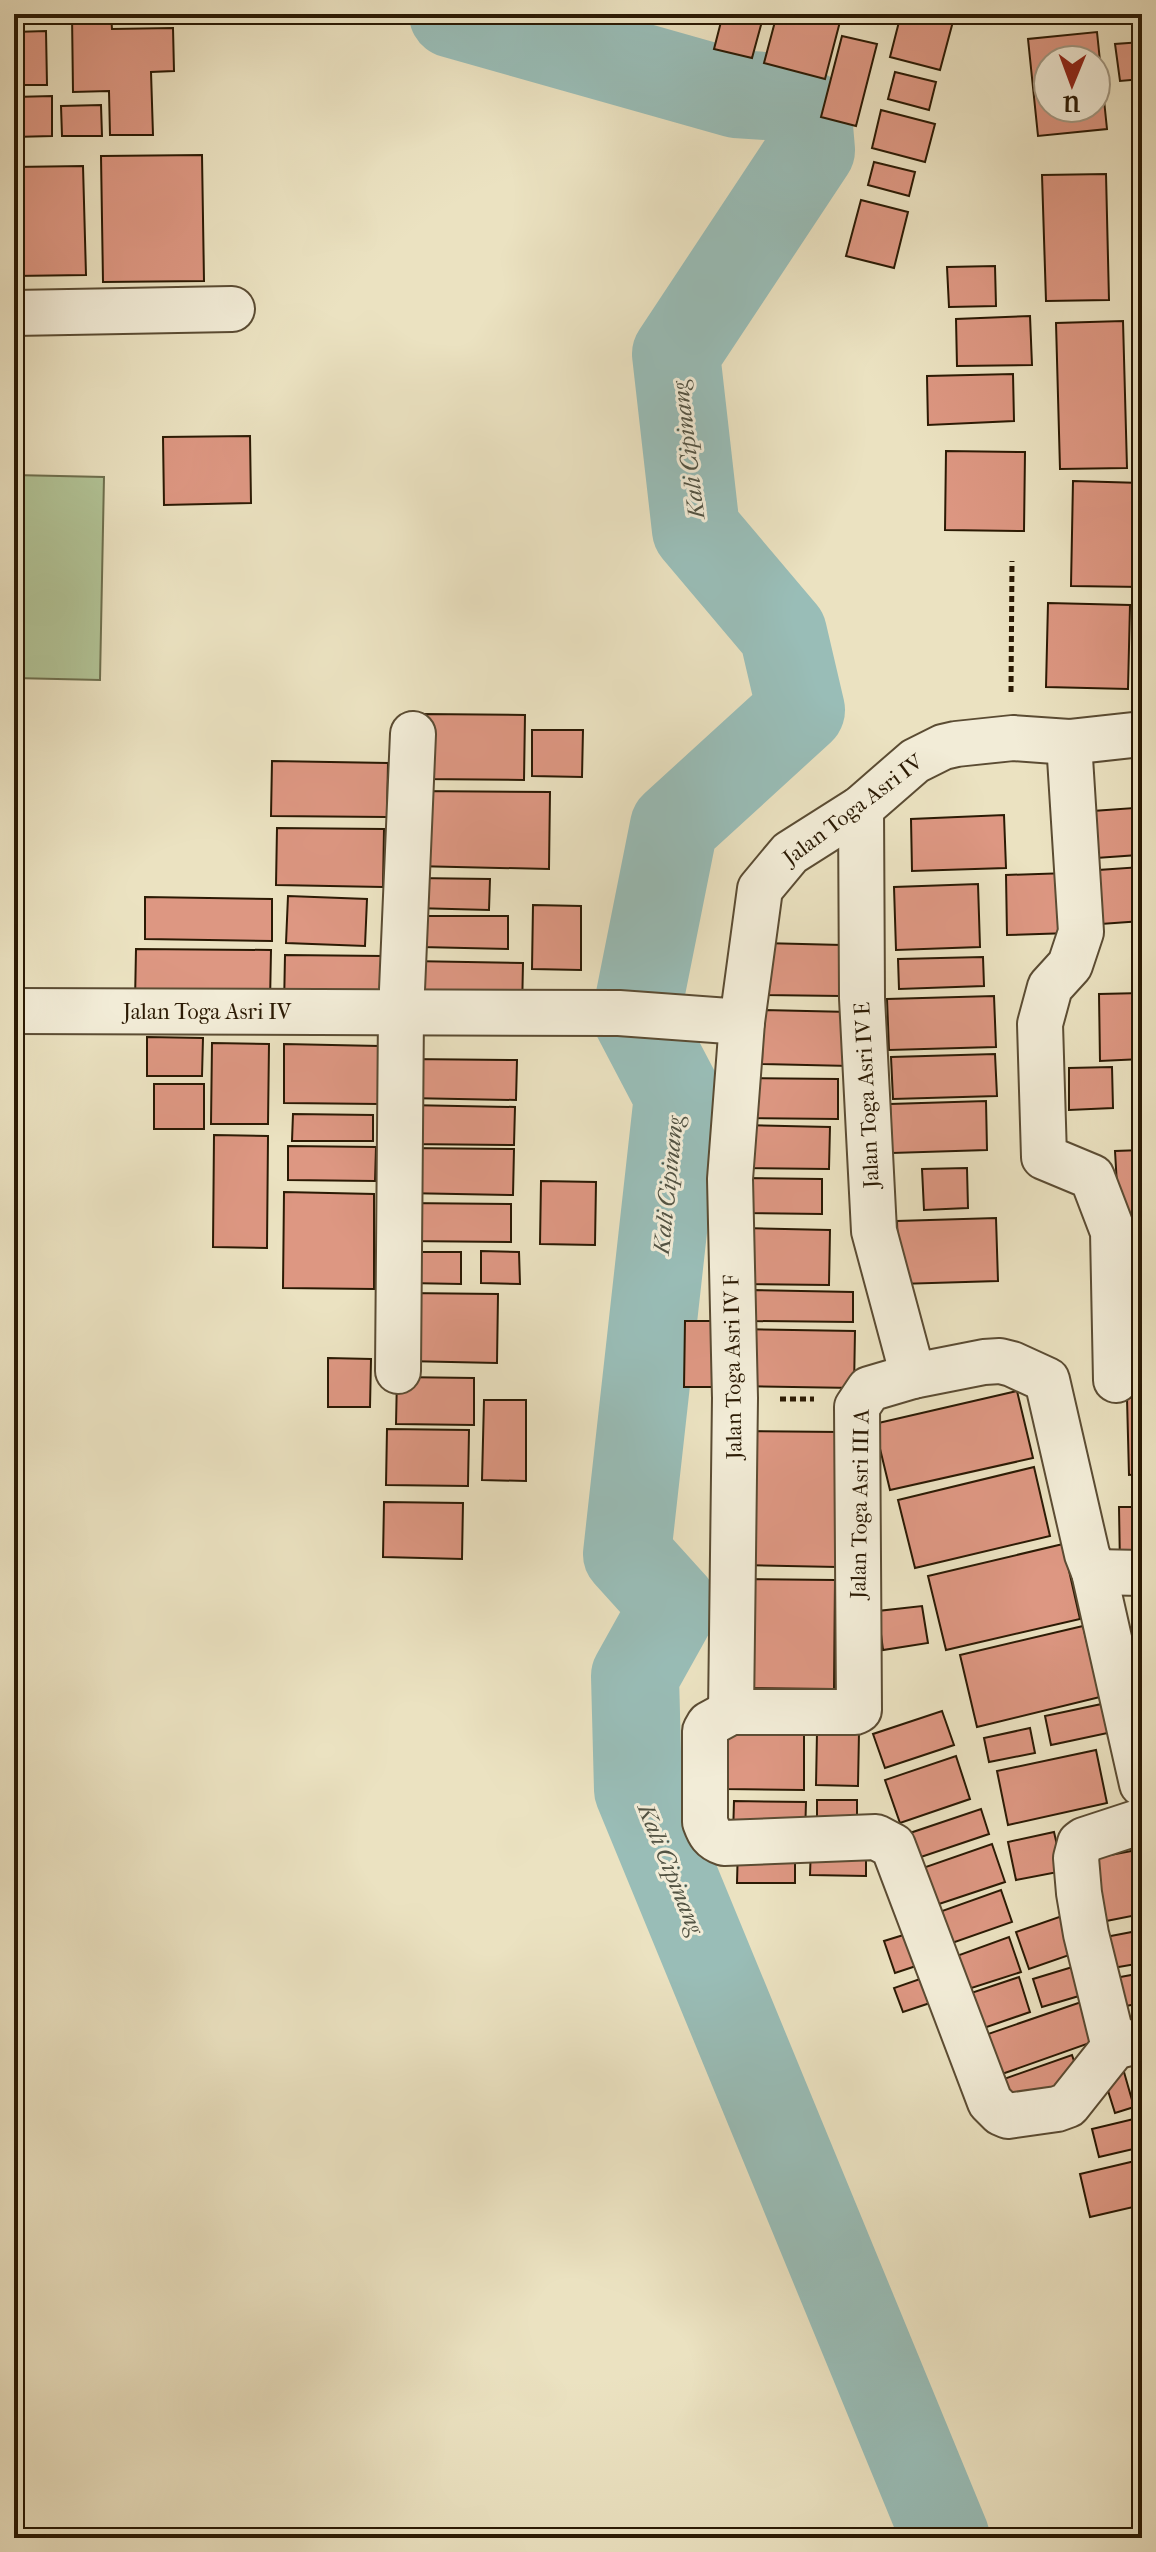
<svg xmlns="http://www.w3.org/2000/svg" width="1156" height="2552" font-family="'IM FELL French Canon',serif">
	<rect width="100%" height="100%" fill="#ebe2c1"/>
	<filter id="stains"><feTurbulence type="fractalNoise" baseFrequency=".0025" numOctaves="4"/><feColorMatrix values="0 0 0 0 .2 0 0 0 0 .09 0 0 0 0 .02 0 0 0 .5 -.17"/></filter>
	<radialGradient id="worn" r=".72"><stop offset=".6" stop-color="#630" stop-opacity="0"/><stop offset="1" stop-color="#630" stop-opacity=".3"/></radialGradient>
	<path fill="#b2c497" stroke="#6e6f4e" stroke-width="2" d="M14 475 104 477 100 680 14 678Z"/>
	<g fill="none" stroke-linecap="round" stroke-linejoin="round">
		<path stroke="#99bdb7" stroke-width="88" d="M453 14 736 94 780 97 808 115 811 150 676 354 696 530 783 633 801 710 674 826 636 1016 678 1096 627 1554 674 1606 635 1676 638 1790 946 2538"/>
	</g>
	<g fill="#dd9782" stroke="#2b1a04" stroke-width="2" fill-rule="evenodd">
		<path d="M72 14H111L112 29 173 28 174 71 151 72 153 135H110L109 91 73 92Z"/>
		<path d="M723 14H764L752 58 714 49Z"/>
		<path d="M777 14H842L825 79 764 63Z"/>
		<path d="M901 14H955L940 70 890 57Z"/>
		<path d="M1108 14H1142V20L1109 23Z"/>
		<path d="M46 31 47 85H14V32Z"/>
		<path d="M1097 32 1107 129 1038 136 1028 39ZM1048 60H1096V108H1048Z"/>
		<path d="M842 36 877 44 856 126 821 117Z"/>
		<path d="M1142 42V79L1120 81 1115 44Z"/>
		<path d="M895 72 936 82 929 110 888 99Z"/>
		<path d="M52 96V136L14 137V97Z"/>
		<path d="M1135 101H1142V162Z"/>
		<path d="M101 105 102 136H62L61 106Z"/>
		<path d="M881 110 935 124 925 162 872 148Z"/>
		<path d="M202 155 204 281 103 282 101 156Z"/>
		<path d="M874 162 915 172 909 196 868 185Z"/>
		<path d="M83 166 86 275 14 276V167Z"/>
		<path d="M1106 174 1109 300 1046 301 1042 175Z"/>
		<path d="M861 200 908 212 894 268 846 256Z"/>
		<path d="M995 266 996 306 949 307 947 267Z"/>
		<path d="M1030 316 1032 365 957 366 956 319Z"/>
		<path d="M1123 321 1127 468 1060 469 1056 323Z"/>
		<path d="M1013 374 1014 421 928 425 927 376Z"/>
		<path d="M250 436 251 503 164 505 163 437Z"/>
		<path d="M946 451 1025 452 1024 531 945 530Z"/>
		<path d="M1073 481 1142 483V587L1071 586Z"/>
		<path d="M1048 603 1130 605 1128 689 1046 687Z"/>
		<path d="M421 714 525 715 524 780 420 779Z"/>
		<path d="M532 730H583L582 777 532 776Z"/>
		<path d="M272 761 388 763 387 817 271 816Z"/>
		<path d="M414 791 550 792 549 869 414 866Z"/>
		<path d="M1134 808 1138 855 1082 859 1079 812Z"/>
		<path d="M1004 815 1006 868 912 871 911 819Z"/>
		<path d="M277 828 384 829 383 887 276 885Z"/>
		<path d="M1141 867 1142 921 1087 925 1084 871Z"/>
		<path d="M1068 873 1070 933 1007 935 1006 875Z"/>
		<path d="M415 878 490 879 489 910 414 908Z"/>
		<path d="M978 884 980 947 896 950 894 887Z"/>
		<path d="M288 896 367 899 365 946 286 943Z"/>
		<path d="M145 897 272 899V941L145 939Z"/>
		<path d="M533 905 581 906V970L532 969Z"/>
		<path d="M420 916H508V949L421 947Z"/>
		<path d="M762 943 842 945 841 996 762 995Z"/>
		<path d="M136 949 271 950 270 1003 135 1002Z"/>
		<path d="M285 955 383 956 382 1009 284 1008Z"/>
		<path d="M983 957 984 986 899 989 898 959Z"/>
		<path d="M410 961 523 963 522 1012 409 1011Z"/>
		<path d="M1142 993V1059L1100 1061 1099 994Z"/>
		<path d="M994 996 996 1047 889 1050 887 999Z"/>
		<path d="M763 1010 850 1012V1066L762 1064Z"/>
		<path d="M147 1037 203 1038 202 1076H147Z"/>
		<path d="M212 1043 269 1044 268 1124H211Z"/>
		<path d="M284 1044 379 1046V1104L284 1103Z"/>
		<path d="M995 1054 997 1096 893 1099 891 1057Z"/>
		<path d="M407 1059 517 1060 516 1100 407 1098Z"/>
		<path d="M1112 1067 1113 1108 1069 1110V1068Z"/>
		<path d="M749 1078 838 1079V1119L748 1118Z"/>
		<rect x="154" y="1084" width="50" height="45"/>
		<path d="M986 1101 987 1150 892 1153 890 1104Z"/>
		<path d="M406 1105 515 1107 514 1145 405 1144Z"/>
		<path d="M293 1114 373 1115V1141H292Z"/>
		<path d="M740 1125 830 1127 829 1169 739 1168Z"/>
		<path d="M214 1135 268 1136 267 1248 213 1247Z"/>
		<path d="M288 1146 376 1147 375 1181 288 1180Z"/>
		<path d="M404 1148 514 1149 513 1195 403 1193Z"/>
		<path d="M1142 1150V1219L1119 1220 1115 1151Z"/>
		<path d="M967 1168 968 1208 924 1210 922 1169Z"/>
		<path d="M742 1178 822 1179V1214L742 1213Z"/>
		<path d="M541 1181 596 1182 595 1245 540 1244Z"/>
		<path d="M284 1192 374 1194V1289L283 1288Z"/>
		<path d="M403 1203 511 1204V1242L403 1241Z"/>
		<path d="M996 1218 998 1281 899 1284 897 1221Z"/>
		<path d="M743 1228 830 1230 829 1285 742 1284Z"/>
		<path d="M481 1251 519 1252 520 1284 481 1283Z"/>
		<path d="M409 1252H461V1284L408 1283Z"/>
		<path d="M752 1290 853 1292V1322L751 1321Z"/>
		<path d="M405 1293 498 1294 497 1363 405 1361Z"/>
		<path d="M1132 1310H1142V1377H1135Z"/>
		<path d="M685 1321H716L715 1387H684Z"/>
		<path d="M738 1329 855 1331 854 1388 737 1386Z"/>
		<path d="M328 1358 371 1359 370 1407H328Z"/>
		<path d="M397 1377 474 1378V1425L396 1424Z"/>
		<path d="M1017 1391 1033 1458 890 1490 874 1424Z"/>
		<path d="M1142 1397V1474L1129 1475 1127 1398Z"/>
		<path d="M484 1400H526V1481L482 1480Z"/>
		<path d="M387 1429 469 1430 468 1486 386 1485Z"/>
		<path d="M744 1431 840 1432 837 1567 742 1565Z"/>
		<path d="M1034 1467 1050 1536 915 1568 898 1500Z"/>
		<path d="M384 1502 463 1503 462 1559 383 1557Z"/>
		<path d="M1119 1507H1142V1565L1120 1566Z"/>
		<path d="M1063 1544 1080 1619 946 1650 928 1576Z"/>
		<path d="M737 1579 835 1580 834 1689 736 1688Z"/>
		<path d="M922 1606 928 1643 883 1650 878 1611Z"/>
		<path d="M1083 1626 1100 1697 977 1727 960 1655Z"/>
		<path d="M1111 1702 1117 1731 1051 1745 1045 1716Z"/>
		<path d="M942 1711 954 1745 885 1768 873 1734Z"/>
		<path d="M726 1726H804V1790L725 1789Z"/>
		<path d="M1030 1728 1035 1753 989 1762 984 1738Z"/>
		<path d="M817 1732H859L858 1786 816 1785Z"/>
		<path d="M1096 1750 1107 1803 1008 1825 997 1771Z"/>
		<path d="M956 1756 970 1799 900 1823 885 1780Z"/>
		<path d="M817 1800H857V1826L817 1825Z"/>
		<path d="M734 1801 806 1802 805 1836H733Z"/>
		<path d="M981 1809 989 1834 915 1859 907 1834Z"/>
		<path d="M1054 1832 1063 1871 1016 1880 1008 1842Z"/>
		<path d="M992 1844 1005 1882 930 1907 917 1870Z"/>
		<path d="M738 1845H795V1883H737Z"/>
		<path d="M811 1846 866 1847V1876L810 1875Z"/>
		<path d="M1142 1849V1914L1096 1923 1084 1860Z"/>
		<path d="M1001 1890 1012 1922 952 1943 942 1911Z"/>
		<path d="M1065 1915 1078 1952 1029 1969 1016 1932Z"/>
		<path d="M923 1929 934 1960 895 1973 884 1941Z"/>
		<path d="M1137 1931 1142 1963 1101 1970 1095 1939Z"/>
		<path d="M1009 1937 1021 1972 962 1991 951 1958Z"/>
		<path d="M1079 1965 1089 1993 1042 2007 1033 1979Z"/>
		<path d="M940 1972 948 1997 903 2012 894 1988Z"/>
		<path d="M1142 1973V2003L1110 2009 1104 1980Z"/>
		<path d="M1019 1977 1030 2012 978 2030 965 1995Z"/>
		<path d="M1087 2000 1101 2039 1002 2074 988 2034Z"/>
		<path d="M1072 2055 1081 2082 1010 2107 1001 2080Z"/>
		<path d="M1142 2061V2097L1133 2063Z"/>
		<path d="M1124 2072 1134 2107 1115 2113 1104 2078Z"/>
		<path d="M1138 2118 1142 2147 1099 2157 1092 2129Z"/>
		<path d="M1135 2161 1142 2190V2205L1090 2217 1080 2174Z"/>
	</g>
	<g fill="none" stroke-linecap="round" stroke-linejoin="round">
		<g stroke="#5b4c33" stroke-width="48">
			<g id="minor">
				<path d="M14 313 232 309"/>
				<path d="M1069 742 1081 932 1070 965 1050 987 1040 1024 1044 1157 1092 1177 1113 1232 1116 1380"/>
				<path d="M861 808 862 998 874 1231 913 1376"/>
				<path d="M14 1011 619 1013 742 1022 760 889 790 853 861 808 915 761 943 747 956 744 1013 738 1069 742 1142 734"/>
				<path d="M398 1371 401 1013 413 734"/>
				<path d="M1094 1572 1142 1573"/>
				<path d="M731 1712 735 1398 730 1179 742 1022"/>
				<path d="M1142 1784 1094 1572 1087 1554 1047 1380 1012 1364 1000 1361 984 1362 913 1376 869 1389 857 1407 859 1710 855 1712H731L709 1724 705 1731V1822C709 1833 712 1839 724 1843L876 1837 893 1846 990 2102 1001 2113 1008 2116 1057 2109 1068 2105 1114 2047 1142 2040"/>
				<path d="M1114 2047 1086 1934 1079 1893 1076 1858 1080 1843 1084 1840 1142 1821"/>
			</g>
		</g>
		<g stroke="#2b1a04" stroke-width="5" stroke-dasharray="6 4" stroke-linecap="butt">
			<path d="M1011 692 1012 561"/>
			<path d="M780 1399H814"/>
		</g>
		<use href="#minor" stroke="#f2ecd7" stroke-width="44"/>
	</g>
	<g text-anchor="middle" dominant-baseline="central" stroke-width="6" stroke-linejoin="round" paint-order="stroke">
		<g font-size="22" fill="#2b1a04" stroke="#f2ecd7">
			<text transform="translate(853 810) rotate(-37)">Jalan Toga Asri IV</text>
			<text x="207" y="1012">Jalan Toga Asri IV</text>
			<text transform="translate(867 1095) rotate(-93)">Jalan Toga Asri IV E</text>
			<text transform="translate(733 1367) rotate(-91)">Jalan Toga Asri IV F</text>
			<text transform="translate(860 1504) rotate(-89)">Jalan Toga Asri III A</text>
		</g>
		<g font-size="24" font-style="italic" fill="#525343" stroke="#f2ecd7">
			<text transform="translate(688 450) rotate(-97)">Kali Cipinang</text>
			<text transform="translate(668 1185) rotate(-84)">Kali Cipinang</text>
			<text transform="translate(671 1869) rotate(68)">Kali Cipinang</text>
		</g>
	</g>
	<rect width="1156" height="2552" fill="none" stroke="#ebe2c1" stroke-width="48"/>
	<rect x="16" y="16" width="1124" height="2520" fill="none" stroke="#2b1a04" stroke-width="4"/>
	<rect x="24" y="24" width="1108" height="2504" fill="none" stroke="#2b1a04" stroke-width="2"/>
	<g transform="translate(1072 84) rotate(181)"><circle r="38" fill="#f2ecd7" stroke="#a29883" stroke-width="2"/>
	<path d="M0-6L14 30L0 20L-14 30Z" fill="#8f2418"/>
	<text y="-12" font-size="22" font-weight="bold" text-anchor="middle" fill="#2b1a04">U</text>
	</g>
	<rect width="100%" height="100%" filter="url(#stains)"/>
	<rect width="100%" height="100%" fill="url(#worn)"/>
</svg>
